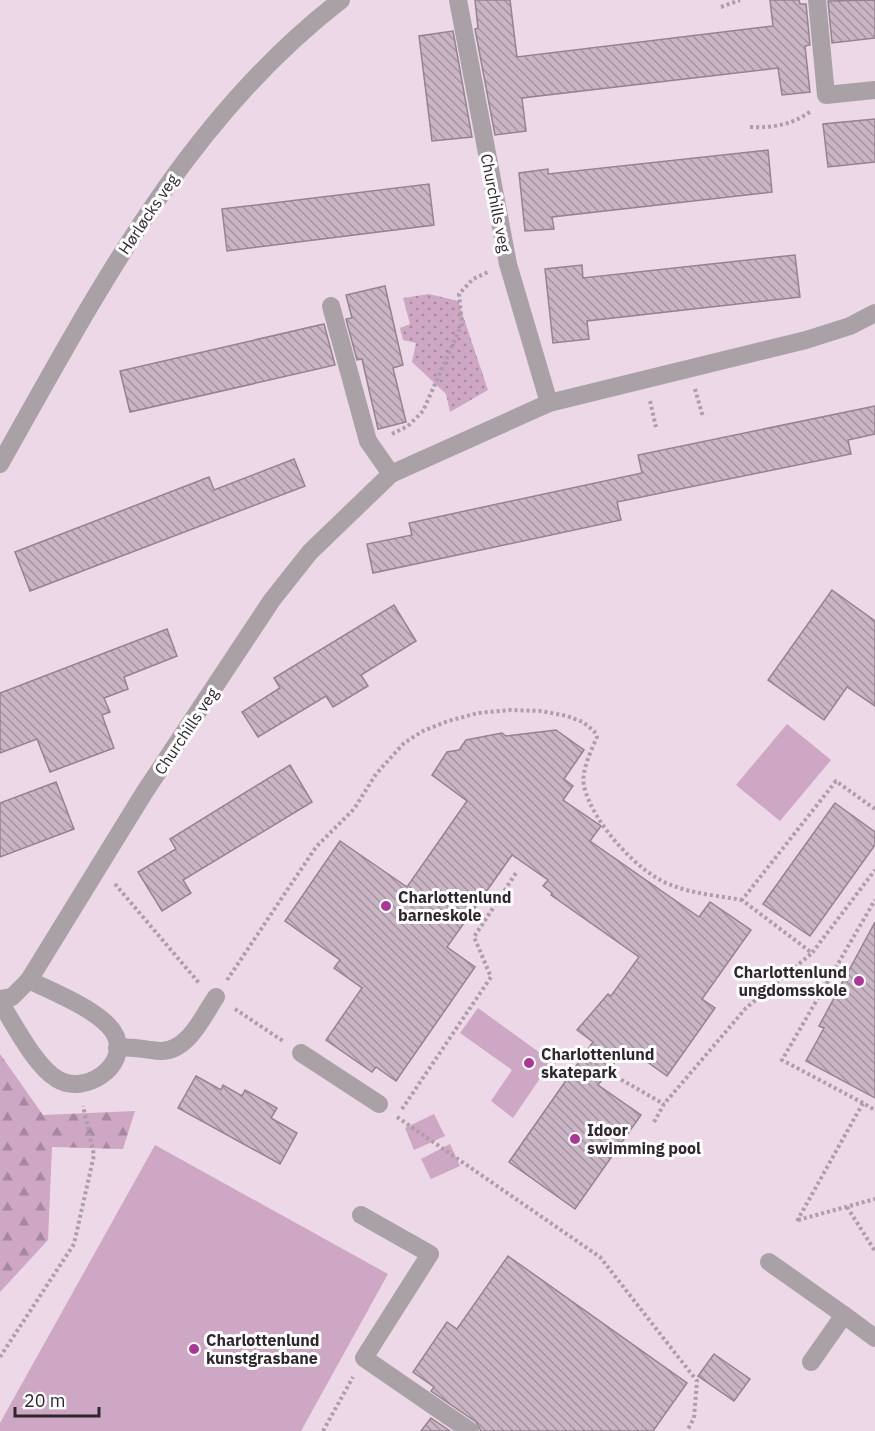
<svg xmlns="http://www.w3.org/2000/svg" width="875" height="1431" font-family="'IBM Plex Sans',sans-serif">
	<defs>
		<pattern id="forest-firs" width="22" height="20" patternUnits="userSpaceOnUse" patternTransform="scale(1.5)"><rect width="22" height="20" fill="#cda7c3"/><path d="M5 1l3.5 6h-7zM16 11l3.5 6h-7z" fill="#a7889f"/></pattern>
		<pattern id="park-dots" width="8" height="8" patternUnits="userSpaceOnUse" patternTransform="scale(1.5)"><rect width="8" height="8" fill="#cda7c3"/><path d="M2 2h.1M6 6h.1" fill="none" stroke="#a7889f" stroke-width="1.8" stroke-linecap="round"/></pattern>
		<pattern id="building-back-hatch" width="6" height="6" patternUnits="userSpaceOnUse" patternTransform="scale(1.5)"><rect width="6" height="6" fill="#c9b5c4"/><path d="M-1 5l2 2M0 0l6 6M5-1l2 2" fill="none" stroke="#a493a0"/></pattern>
	</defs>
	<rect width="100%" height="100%" fill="#ecd8e6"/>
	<g fill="#cda7c3">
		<path d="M787 724 831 760 780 821 736 785Z"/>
		<path d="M478 1008 547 1058 555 1059 556 1067 545 1071 513 1118 491 1101 512 1070 460 1033Z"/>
		<path d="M434 1114 445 1136 414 1150 405 1128Z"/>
		<path d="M450 1144 460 1166 431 1179 421 1159Z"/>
		<path d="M155 1145 388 1274 301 1431H0V1423Z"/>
	</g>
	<path fill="url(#forest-firs)" d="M0 1054 43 1115 135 1111 123 1149 52 1147 48 1240 0 1292Z"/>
	<path fill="url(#park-dots)" d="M429 294 458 301 488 390 450 412 446 394 412 362 416 343 403 340 400 328 410 324 403 298Z"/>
	<g fill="url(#building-back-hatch)" stroke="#968391" stroke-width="1.5">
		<path d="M475 0H510L517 57 773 26 770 0H799L800 4H806L810 45 805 46 810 92 782 95 778 68 522 98 526 131 495 135 475 29 478 28Z"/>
		<path d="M875 0V38L832 43 828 1Z"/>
		<path d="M453 31 472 137 432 141 419 36Z"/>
		<path d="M875 119V162L828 167 823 124Z"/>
		<path d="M768 150 772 192 552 217 554 229 525 231 519 173 548 169V174Z"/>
		<path d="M429 184 434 225 227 251 222 209Z"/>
		<path d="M795 255 800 297 587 321 589 339 553 343 545 269 582 265 583 278Z"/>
		<path d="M385 286 403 365 393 368 406 422 378 429 362 359 357 360 346 319 352 318 346 295Z"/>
		<path d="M324 324 335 365 130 412 120 371Z"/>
		<path d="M875 406V434L848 440 851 454 617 502 621 520 373 573 367 544 412 535 409 523 642 473 638 455Z"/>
		<path d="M294 459 305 486 30 591 15 552 209 477 214 490Z"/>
		<path d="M832 590 875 621V706L847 687 824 720 768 680Z"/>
		<path d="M394 605 416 641 361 675 368 686 333 707 326 696 258 737 242 712 280 688 274 678Z"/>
		<path d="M167 629 177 656 124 677 128 689 104 698 110 712 102 715 114 748 50 772 37 739 0 753V693Z"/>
		<path d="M556 730 584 750 564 779 573 786 563 800 601 826 590 841 699 917 710 902 751 930 702 999 715 1008 667 1076 626 1047 598 1085 641 1115 575 1209 509 1162 593 1042 577 1030 608 994 611 996 639 957 551 895 552 893 543 886 548 880 512 855 447 947 475 967 396 1081 376 1067 372 1072 326 1040 362 988 334 968 340 960 285 921 340 841 407 887 467 801 432 775 447 752 459 750 466 740 502 733 506 736Z"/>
		<path d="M290 765 312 802 183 880 191 893 162 911 138 872 176 849 170 839Z"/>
		<path d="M56 782 74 829 0 857V803Z"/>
		<path d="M835 803 875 832V845L810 936 763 904Z"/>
		<path d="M875 922V1098L806 1061 824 1028 819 1026Z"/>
		<path d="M196 1076 221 1090 223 1085 242 1096 245 1090 277 1108 271 1118 297 1133 280 1164 178 1108Z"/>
		<path d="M508 1256 687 1383 653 1431H481L476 1422 431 1391 434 1387 413 1372 447 1322 457 1329Z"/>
		<path d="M714 1354 750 1379 734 1401 698 1376Z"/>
		<path d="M431 1418 450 1431H421Z"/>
	</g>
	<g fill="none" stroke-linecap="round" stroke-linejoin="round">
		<g stroke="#ae9ea9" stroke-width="4" stroke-dasharray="3 3" stroke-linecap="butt">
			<path d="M721 7 740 0"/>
			<path d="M750 127C773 128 792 125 811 111"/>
			<path d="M695 389 703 417"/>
			<path d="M650 401 656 427"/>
			<path d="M392 434 408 426 423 411 462 324 459 294 473 279 488 272"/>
			<path d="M875 809 836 781 742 900 812 953 875 870"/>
			<path d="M115 884 199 983"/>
			<path d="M227 980 316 847 354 809 376 774 404 743 423 731 448 721 478 713 510 710 541 711 567 716 583 722 594 731 597 737C591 751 581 771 584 786 592 822 639 875 674 886 695 894 720 896 742 900"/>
			<path d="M235 1009 283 1041"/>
			<path d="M569 1050 664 1104"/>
			<path d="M863 1103 782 1060 875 900"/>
			<path d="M402 1109 491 977 474 937 516 873"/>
			<path d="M397 1117 600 1257 697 1381 694 1418 687 1431"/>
			<path d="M654 1122 664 1104 746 1008 812 953"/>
			<path d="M847 1207 875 1251"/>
			<path d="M798 1220 875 1199"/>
			<path d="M797 1221 863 1103 875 1110"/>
			<path d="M0 1357 74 1244 94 1155 83 1106"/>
			<path d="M323 1431 353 1377"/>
		</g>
		<g stroke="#aaa1a7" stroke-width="18">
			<path d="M458 0 508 264 549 403"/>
			<path d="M817 0 826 95 875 90"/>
			<path d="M331 306 368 441 391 474"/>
			<path d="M0 464C95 296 185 120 341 0"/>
			<path d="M0 999 12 997 29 980 144 793 272 600 310 552 391 474 549 403 806 340 850 326 875 313"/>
			<path d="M0 1002C14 1024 35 1066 57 1079 85 1096 128 1066 116 1037 106 1012 52 992 29 980"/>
			<path d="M117 1048C135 1046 144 1050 160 1051 188 1052 203 1016 216 997"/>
			<path d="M301 1053 379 1104"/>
			<path d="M361 1215 430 1254 364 1358 470 1431"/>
			<path d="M769 1262 844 1315"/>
			<path d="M811 1362 844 1315 875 1338"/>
		</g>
	</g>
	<g fill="#a93995" stroke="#fff" stroke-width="2">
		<circle cx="386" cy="906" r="6"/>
		<circle cx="859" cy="981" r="6"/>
		<circle cx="529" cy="1063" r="6"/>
		<circle cx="575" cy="1139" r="6"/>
		<circle cx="194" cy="1349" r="6"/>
	</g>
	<g text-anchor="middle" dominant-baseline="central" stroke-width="6" stroke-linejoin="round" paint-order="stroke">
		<g font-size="16" fill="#2f272d" stroke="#fff">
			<text transform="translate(496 203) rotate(79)">Churchills veg</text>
			<text transform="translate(148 214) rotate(-56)">Hørløcks veg</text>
			<text transform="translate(186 731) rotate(-56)">Churchills veg</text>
		</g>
		<g font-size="16" font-weight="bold" fill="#2f272d" stroke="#fff" text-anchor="start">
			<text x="398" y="897">Charlottenlund<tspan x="398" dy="18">barneskole</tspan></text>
			<text x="847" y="972" text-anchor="end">Charlottenlund<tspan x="847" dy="18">ungdomsskole</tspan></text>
			<text x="541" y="1054">Charlottenlund<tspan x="541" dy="18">skatepark</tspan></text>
			<text x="587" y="1130">Idoor<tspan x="587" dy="18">swimming pool</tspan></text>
			<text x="206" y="1340">Charlottenlund<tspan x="206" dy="18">kunstgrasbane</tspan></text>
		</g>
	</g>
	<path d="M15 1407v9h84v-9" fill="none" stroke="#2f272d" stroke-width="3"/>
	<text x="24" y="1407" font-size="18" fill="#2f272d" stroke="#ffffff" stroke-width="4.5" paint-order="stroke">20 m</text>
</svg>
